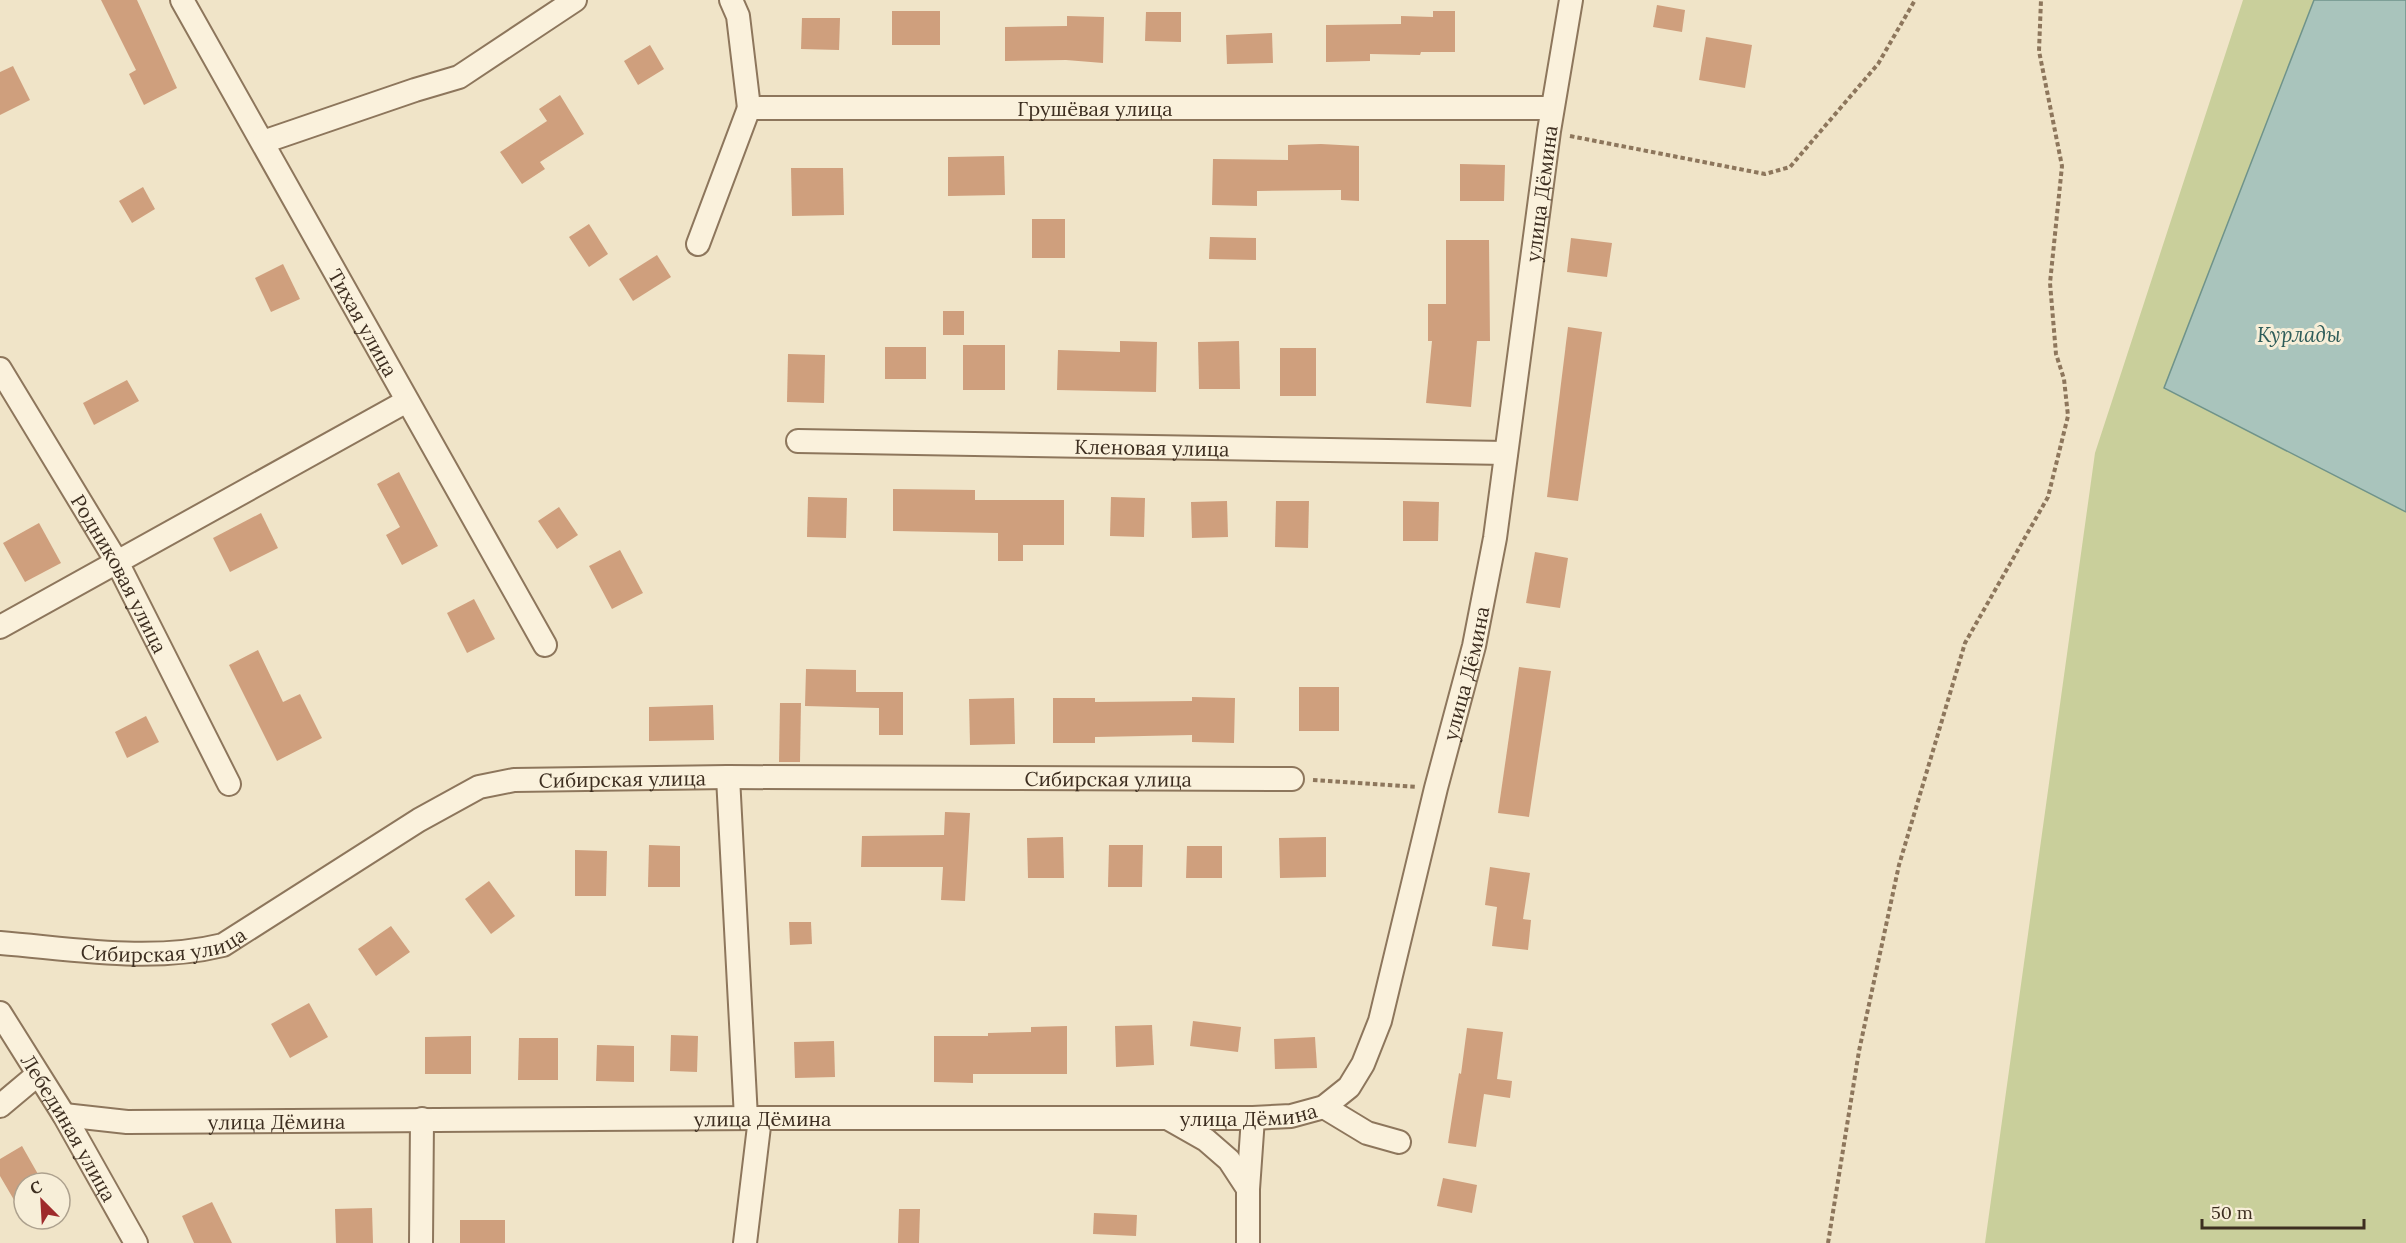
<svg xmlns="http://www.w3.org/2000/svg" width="2406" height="1243" font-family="Lora,serif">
	<rect width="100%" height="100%" fill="#f0e4c8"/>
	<path fill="#c9cf9b" d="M2243 0H2314L2165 388 2406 512V1243H1985L2095 453Z"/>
	<path fill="#a9c4bc" stroke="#6f938a" stroke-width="1.5" d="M2314 0H2406V512L2164 388Z"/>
	<g fill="#cf9f7d">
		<path d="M101 0H137L177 88 144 105 129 74 136 70Z"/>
		<path d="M1657 5 1685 10 1682 32 1653 27Z"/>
		<rect x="892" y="11" width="48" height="34"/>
		<path d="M1433 11H1455V52H1421L1420 55 1370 54V61L1326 62V25L1401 24V16L1433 17Z"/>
		<path d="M1146 12H1181V42L1145 41Z"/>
		<path d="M1067 16 1104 17 1103 63 1066 60 1005 61V27L1067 26Z"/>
		<path d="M802 18H840L839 50 801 49Z"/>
		<path d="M1272 33 1273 63 1227 64 1226 35Z"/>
		<path d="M1706 37 1752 45 1745 88 1699 80Z"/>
		<path d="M650 45 664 69 638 85 624 61Z"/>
		<path d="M13 66 30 100 0 115V72Z"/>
		<path d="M560 95 584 134 540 162 545 169 522 184 500 152 547 121 539 109Z"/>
		<path d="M1321 144 1359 146V201L1341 200V190L1257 191V206L1212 205 1213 159 1288 160V145Z"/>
		<path d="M1004 156 1005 195 948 196V157Z"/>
		<path d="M1460 164 1505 165 1504 201H1460Z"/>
		<path d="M791 168H843L844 215 792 216Z"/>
		<path d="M143 187 155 209 132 223 119 201Z"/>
		<rect x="1032" y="219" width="33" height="39"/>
		<path d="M589 224 608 254 589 267 569 237Z"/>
		<path d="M1210 237 1256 238V260L1209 259Z"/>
		<path d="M1571 238 1612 243 1607 277 1567 272Z"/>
		<path d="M1446 240H1489L1490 341H1477L1471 407 1426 403 1432 341H1428V304H1446Z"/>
		<path d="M657 255 671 277 633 301 619 279Z"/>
		<path d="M283 264 300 299 271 312 255 278Z"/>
		<rect x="943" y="311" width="21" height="24"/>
		<path d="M1568 327 1602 332 1578 501 1547 497Z"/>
		<path d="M1120 341 1157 342 1156 392 1057 390 1058 350 1120 352Z"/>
		<path d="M1239 341 1240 389H1199L1198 342Z"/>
		<rect x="963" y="345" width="42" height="45"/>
		<rect x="885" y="347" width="41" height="32"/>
		<rect x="1280" y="348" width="36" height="48"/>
		<path d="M788 354 825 355 824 403 787 402Z"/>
		<path d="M127 380 139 401 94 425 83 403Z"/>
		<path d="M399 472 438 546 402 565 386 535 400 527 377 484Z"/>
		<path d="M893 489 975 490V500H1064V545H1023V561H998V533L893 531Z"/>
		<path d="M808 497 847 498 846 538 807 537Z"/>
		<path d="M1111 497 1145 498 1144 537 1110 536Z"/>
		<path d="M1227 501 1228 537 1192 538 1191 502Z"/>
		<path d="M1276 501H1309L1308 548 1275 547Z"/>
		<path d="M1403 501 1439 502 1438 541H1403Z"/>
		<path d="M559 507 578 535 557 549 538 521Z"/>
		<path d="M261 513 278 548 230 572 213 538Z"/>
		<path d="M39 523 61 563 25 582 3 543Z"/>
		<path d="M620 550 643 593 612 609 589 566Z"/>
		<path d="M1535 552 1568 558 1560 608 1526 603Z"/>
		<path d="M474 599 495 639 467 653 447 613Z"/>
		<path d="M258 650 283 702 300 694 322 738 277 761 229 665Z"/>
		<path d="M1519 667 1551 671 1529 817 1498 813Z"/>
		<path d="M806 669 856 670V692H903V735H879V708L805 706Z"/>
		<rect x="1299" y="687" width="40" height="44"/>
		<path d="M1192 697 1235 698 1234 743 1192 742V735L1095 737V743H1053V698H1095V702L1192 701Z"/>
		<path d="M1014 698 1015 744 970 745 969 699Z"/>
		<path d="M780 703H801L800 762H779Z"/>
		<path d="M713 705 714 740 649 741V707Z"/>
		<path d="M146 716 159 742 127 758 115 732Z"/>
		<path d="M945 812 970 813 965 901 941 900 943 867H861L862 836 944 835Z"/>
		<path d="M1063 837 1064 878H1028L1027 838Z"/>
		<path d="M1326 837V877L1280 878 1279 838Z"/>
		<path d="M649 845 680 846V887H648Z"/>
		<path d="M1109 845H1143L1142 887H1108Z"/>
		<path d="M1187 846H1222V878H1186Z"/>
		<path d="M575 850 607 851 606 896H575Z"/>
		<path d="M1490 867 1530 873 1523 919 1531 920 1528 950 1492 946 1497 907 1485 905Z"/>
		<path d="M489 881 515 916 491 934 465 899Z"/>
		<path d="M789 922H811L812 944 790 945Z"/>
		<path d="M391 926 410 952 376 976 358 949Z"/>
		<path d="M309 1003 328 1037 290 1058 271 1024Z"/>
		<path d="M1193 1021 1241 1027 1238 1052 1190 1046Z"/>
		<path d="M1152 1025 1154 1065 1116 1067 1115 1026Z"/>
		<path d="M1067 1026V1074H973V1083L934 1082V1036H988V1033L1031 1032V1027Z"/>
		<path d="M1467 1028 1503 1032 1497 1079 1512 1081 1510 1098 1484 1094 1476 1147 1448 1143 1459 1073 1461 1074Z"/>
		<path d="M671 1035 698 1036 697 1072 670 1071Z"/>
		<path d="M471 1036V1074H425V1037Z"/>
		<path d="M1315 1037 1317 1068 1275 1069 1274 1039Z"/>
		<path d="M519 1038H558V1080H518Z"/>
		<path d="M834 1041 835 1077 795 1078 794 1042Z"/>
		<path d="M597 1045 634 1046V1082L596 1081Z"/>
		<path d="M22 1146 43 1183H24V1217L0 1176V1159Z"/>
		<path d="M1443 1178 1477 1185 1472 1213 1437 1206Z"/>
		<path d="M212 1202 232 1243H194L182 1216Z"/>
		<path d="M372 1208 373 1243H336L335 1209Z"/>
		<path d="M899 1209H920L919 1243H898Z"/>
		<path d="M1094 1213 1137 1215 1136 1236 1093 1234Z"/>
		<rect x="460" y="1220" width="45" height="23"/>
	</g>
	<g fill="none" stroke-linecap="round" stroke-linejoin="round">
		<g stroke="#8d765c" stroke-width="26">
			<g id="minor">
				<path id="s1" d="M182 0 545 645"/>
				<path id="s2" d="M731 0 738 16 749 108H1552"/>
				<path d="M263 142 415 90 459 77 575 0"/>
				<path d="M698 244 749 108"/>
				<path id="s3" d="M0 369 117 562 229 784"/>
				<path id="s4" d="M798 441 1506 453"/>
				<path d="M0 627 407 401"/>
				<path d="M728 777 746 1118"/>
				<path id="s5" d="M0 943C74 949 150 963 223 945L419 820 479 787 514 780 728 777 1292 779"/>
				<path id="s6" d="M0 1013 64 1115 136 1243"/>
				<path d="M0 1106 37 1075"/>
				<path d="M1324 1107 1367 1133 1399 1142"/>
				<path id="s7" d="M64 1115 127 1122 760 1118H1253L1291 1116 1324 1107 1349 1087 1363 1064 1380 1021 1436 788 1474 646 1495 538 1549 131 1571 0"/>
				<path d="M1169 1119 1206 1140 1229 1160 1248 1189"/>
				<path d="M421 1243 422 1119"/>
				<path d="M745 1243 760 1118"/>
				<path d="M1248 1243V1189L1253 1118"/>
			</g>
		</g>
		<g stroke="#8d765c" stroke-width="4" stroke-dasharray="4.5 3" stroke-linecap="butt">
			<path d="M1570 136 1765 174 1790 167 1878 64 1915 0"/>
			<path d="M1313 780 1417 787"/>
			<path d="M1828 1243 1859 1051 1899 865 1965 643 2048 497 2068 416 2064 379 2056 354 2050 283 2062 166 2039 51 2041 0"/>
		</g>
		<use href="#minor" stroke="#faf1dc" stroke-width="22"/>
	</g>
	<g text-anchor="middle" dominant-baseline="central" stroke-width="6" stroke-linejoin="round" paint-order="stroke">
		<g font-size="20" fill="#3d2e20" stroke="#f7eed8">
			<text stroke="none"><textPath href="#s2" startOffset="456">Грушёвая улица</textPath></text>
			<text stroke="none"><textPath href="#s7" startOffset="2211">улица Дёмина</textPath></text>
			<text stroke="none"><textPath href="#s1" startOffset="370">Тихая улица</textPath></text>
			<text stroke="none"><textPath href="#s4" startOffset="354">Кленовая улица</textPath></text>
			<text stroke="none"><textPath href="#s3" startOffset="237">Родниковая улица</textPath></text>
			<text stroke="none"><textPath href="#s7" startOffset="1725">улица Дёмина</textPath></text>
			<text stroke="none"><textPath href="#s5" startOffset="669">Сибирская улица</textPath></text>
			<text stroke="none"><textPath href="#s5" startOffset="1155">Сибирская улица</textPath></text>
			<text stroke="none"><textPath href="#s5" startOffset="165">Сибирская улица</textPath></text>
			<text stroke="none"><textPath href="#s7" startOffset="1185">улица Дёмина</textPath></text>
			<text stroke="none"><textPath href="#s7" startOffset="699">улица Дёмина</textPath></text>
			<text stroke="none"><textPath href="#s7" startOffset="213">улица Дёмина</textPath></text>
			<text stroke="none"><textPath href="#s6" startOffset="134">Лебединая улица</textPath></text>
		</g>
		<g font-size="21" font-style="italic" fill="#2f5d5a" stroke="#f7eed8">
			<text x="2299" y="334">Курлады</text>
		</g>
	</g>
	<g transform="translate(42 1201) rotate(336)"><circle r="28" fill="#f7eed8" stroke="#ada18e" stroke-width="1.5"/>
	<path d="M0-4.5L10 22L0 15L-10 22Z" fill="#9e2a2b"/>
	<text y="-9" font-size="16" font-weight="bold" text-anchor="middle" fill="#3d2e20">С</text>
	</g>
	<path d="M2202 1219v9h162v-9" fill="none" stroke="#3d2e20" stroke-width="3"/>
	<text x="2211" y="1219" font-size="18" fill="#3d2e20" stroke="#f7eed8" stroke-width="4.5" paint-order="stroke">50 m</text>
</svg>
